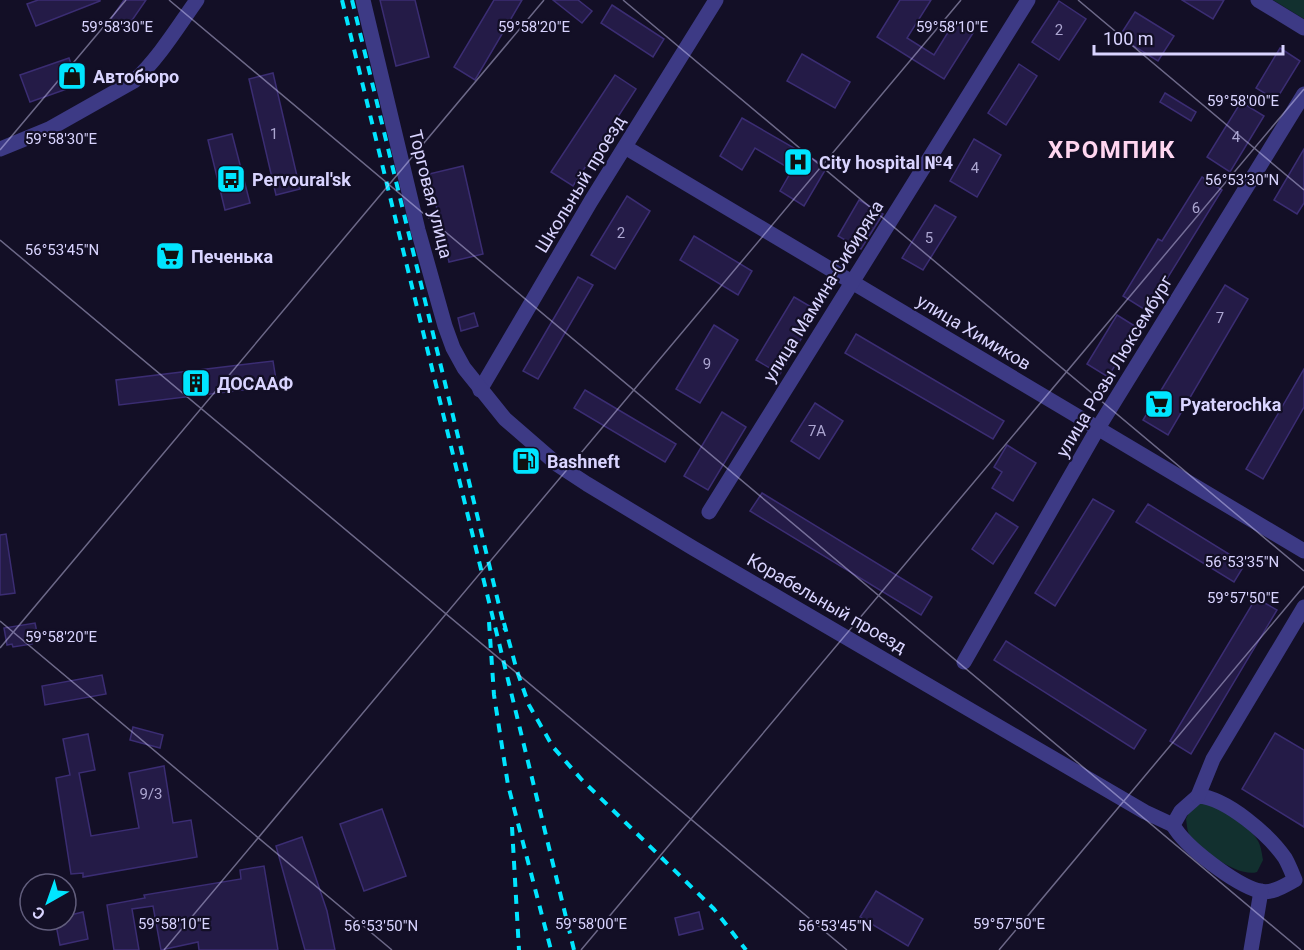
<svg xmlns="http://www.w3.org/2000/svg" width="1304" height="950" font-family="Roboto,sans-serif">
	<rect width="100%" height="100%" fill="#130f26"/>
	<g fill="#12302f">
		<path d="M1273 0H1304V19Z"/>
		<path d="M1204 801C1220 805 1250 826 1258 841 1261 846 1262 854 1263 860L1257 872C1240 878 1201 851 1191 837 1187 833 1187 825 1186 819L1191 808Z"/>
	</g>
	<g fill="#241b47" stroke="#3b2d73" stroke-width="1.5">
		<path d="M38 0H100V1L36 26 27 4Z"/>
		<path d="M124 0H146L126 29 111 19Z"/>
		<path d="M380 0H415L429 57 396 66Z"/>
		<path d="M494 0H522L475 80 454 67Z"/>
		<path d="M553 0H578L592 11 582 23Z"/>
		<path d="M900 0H931L907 38 934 55 955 21 973 33 944 79 877 37Z"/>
		<path d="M1182 0H1224L1213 19Z"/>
		<path d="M1059 1 1086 19 1059 60 1032 42Z"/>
		<path d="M612 5 664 39 653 57 601 23Z"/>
		<path d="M1135 12 1174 36 1158 61 1119 37Z"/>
		<path d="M1280 48 1300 61 1276 100 1256 88Z"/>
		<path d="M802 54 850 82 835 108 787 81Z"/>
		<path d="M69 58 78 85 30 102 20 75Z"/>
		<path d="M1019 64 1037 76 1006 125 988 113Z"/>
		<path d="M273 73 300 189 276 195 249 79Z"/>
		<path d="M615 75 636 89 573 186 551 172Z"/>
		<path d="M1165 93 1196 112 1191 121 1160 102Z"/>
		<path d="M1241 102 1264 116 1230 172 1207 157Z"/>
		<path d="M742 118 827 167 804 206 780 191 792 170 755 148 742 170 720 156Z"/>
		<path d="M232 134 250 203 225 210 208 140Z"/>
		<path d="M974 139 1001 155 977 197 950 181Z"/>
		<path d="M1304 149V203L1297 214 1274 200Z"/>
		<path d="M463 166 483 254 449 262 429 174Z"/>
		<path d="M1202 177 1222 190 1147 311 1123 296 1158 239 1162 241Z"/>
		<path d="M627 196 650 211 615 269 591 255Z"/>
		<path d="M859 200 883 214 861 249 838 236Z"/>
		<path d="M935 205 956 217 923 270 902 258Z"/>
		<path d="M694 236 752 271 738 295 680 260Z"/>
		<path d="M578 277 593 285 538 379 523 371Z"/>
		<path d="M1225 285 1248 299 1168 435 1143 420Z"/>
		<path d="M794 297 818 311 780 374 756 360Z"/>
		<path d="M474 313 478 326 461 331 458 318Z"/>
		<path d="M1117 315 1138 328 1108 377 1087 364Z"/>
		<path d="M714 325 738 340 700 403 676 389Z"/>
		<path d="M856 334 1004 421 993 439 845 353Z"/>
		<path d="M273 361 277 386 119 405 116 380Z"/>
		<path d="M1304 369V407L1263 479 1246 469Z"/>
		<path d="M585 390 676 444 665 462 574 408Z"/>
		<path d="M815 403 843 421 819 459 791 441Z"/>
		<path d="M722 412 746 427 708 490 684 476Z"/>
		<path d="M1007 445 1036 463 1013 501 992 488 1002 472 994 467Z"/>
		<path d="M762 493 932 597 921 615 750 511Z"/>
		<path d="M1093 499 1114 511 1055 606 1035 593Z"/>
		<path d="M1148 504 1245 564 1234 582 1136 522Z"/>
		<path d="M996 513 1018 527 993 564 972 549Z"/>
		<path d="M6 534 15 593 0 595V535Z"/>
		<path d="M1256 598 1277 610 1191 754 1170 741Z"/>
		<path d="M35 623 38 637 31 638 32 644 13 647 12 644 7 645 4 628Z"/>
		<path d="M1006 641 1146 730 1134 749 994 660Z"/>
		<path d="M102 675 106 694 45 705 42 686Z"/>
		<path d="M133 727 163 735 160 748 130 740Z"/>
		<path d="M1275 733 1304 750V827L1242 789Z"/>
		<path d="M88 734 95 770 79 773 91 836 139 828 129 773 164 766 173 823 191 820 197 857 83 877V873L71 874 56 778 70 775 63 739Z"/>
		<path d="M382 809 406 876 364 891 340 824Z"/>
		<path d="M302 837 327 911 335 950H305L276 846Z"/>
		<path d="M264 866 278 950H199L198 942 161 950 153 906 132 909 139 950H114L107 905 145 898 144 895 241 879 240 870Z"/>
		<path d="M876 891 923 919 908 946 860 917Z"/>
		<path d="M83 912 88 939 60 945 55 920H66V916Z"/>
		<path d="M699 912 703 929 679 935 675 918Z"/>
	</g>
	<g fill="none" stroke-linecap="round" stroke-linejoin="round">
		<g stroke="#3d3a85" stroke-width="15">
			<path d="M1258 0 1304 28"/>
			<path d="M625 147 1304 551"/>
			<path d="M480 390 591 201 716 0"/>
			<path d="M709 512 1028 0"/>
			<path d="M964 662 1098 428 1304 94"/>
		</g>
		<g stroke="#3d3a85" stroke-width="15">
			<path d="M363 0 418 230 445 326 453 348 464 368 505 419 558 465 587 484 693 548 1145 812 1173 825"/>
			<path d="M0 149 49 129 134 81C159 58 177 28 197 0"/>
			<path d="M1198 796C1227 798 1269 835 1285 858 1289 865 1292 873 1295 880 1284 886 1272 894 1259 891 1235 884 1185 847 1173 825L1181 811Z"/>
			<path d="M1198 796 1213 759 1304 607"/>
			<path d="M1251 950 1261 891"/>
		</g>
		<g stroke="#00e5ff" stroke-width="4" stroke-dasharray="9 8" stroke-linecap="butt">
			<path d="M342 0 574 950"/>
			<path d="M352 0 505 630"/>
			<path d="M489 622 494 695 508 785 551 950"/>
			<path d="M504 623 517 671 529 705 553 747 582 780 714 909 746 950"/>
			<path d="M512 827 519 950"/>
		</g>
	</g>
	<path fill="none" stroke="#d9d4ff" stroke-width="1.5" stroke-opacity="0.45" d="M169 0 1301 950M623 0 1304 571M1078 0 1304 190M0 150 126 0M0 240 847 950M0 621 392 950M0 648 544 0M164 950 961 0M581 950 1304 89M999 950 1304 586"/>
	<defs>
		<g id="shop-square" transform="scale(1.5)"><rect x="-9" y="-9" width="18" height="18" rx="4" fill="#00e5ff" stroke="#130f26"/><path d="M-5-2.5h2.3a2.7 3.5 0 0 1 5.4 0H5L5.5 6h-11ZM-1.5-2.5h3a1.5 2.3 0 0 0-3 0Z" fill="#111"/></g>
		<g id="hospital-square" transform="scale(1.5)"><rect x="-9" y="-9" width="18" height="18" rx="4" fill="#00e5ff" stroke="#130f26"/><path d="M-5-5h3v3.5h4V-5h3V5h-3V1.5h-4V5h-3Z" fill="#111"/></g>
		<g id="bus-square" transform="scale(1.5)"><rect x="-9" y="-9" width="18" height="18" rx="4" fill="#00e5ff" stroke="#130f26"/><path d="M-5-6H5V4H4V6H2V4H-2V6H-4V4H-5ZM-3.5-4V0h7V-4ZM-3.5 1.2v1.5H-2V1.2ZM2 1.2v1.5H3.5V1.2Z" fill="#111"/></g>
		<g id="supermarket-square" transform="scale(1.5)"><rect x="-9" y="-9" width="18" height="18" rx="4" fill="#00e5ff" stroke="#130f26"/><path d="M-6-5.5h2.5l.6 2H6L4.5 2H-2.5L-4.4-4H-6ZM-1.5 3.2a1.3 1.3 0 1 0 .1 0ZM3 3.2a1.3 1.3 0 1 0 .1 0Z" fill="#111"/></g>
		<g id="building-square" transform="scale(1.5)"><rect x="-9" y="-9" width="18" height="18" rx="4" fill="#00e5ff" stroke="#130f26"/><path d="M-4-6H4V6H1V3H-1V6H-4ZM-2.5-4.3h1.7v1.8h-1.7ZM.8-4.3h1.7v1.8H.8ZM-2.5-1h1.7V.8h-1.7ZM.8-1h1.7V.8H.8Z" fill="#111"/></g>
		<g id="fuel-square" transform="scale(1.5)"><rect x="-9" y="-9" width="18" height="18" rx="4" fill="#00e5ff" stroke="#130f26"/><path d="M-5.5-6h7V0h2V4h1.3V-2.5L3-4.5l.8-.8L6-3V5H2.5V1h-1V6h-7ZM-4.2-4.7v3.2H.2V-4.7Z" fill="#111"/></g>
	</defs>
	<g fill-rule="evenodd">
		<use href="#shop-square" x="72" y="76"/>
		<use href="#hospital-square" x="798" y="162"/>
		<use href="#bus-square" x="231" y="179"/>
		<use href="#supermarket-square" x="170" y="256"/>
		<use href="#building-square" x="196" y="383"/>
		<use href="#supermarket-square" x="1159" y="404"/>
		<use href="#fuel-square" x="526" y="461"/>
	</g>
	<g text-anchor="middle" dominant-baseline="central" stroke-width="4.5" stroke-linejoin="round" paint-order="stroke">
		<g font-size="15" fill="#aca6d1">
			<text x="1059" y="30">2</text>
			<text x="274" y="134">1</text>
			<text x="1236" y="137">4</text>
			<text x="975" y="168">4</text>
			<text x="1196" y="208">6</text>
			<text x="621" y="233">2</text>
			<text x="929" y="238">5</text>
			<text x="1220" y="318">7</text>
			<text x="707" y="364">9</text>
			<text x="817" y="431">7А</text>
			<text x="151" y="794">9/3</text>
		</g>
		<g font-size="18" font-weight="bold" fill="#d9d4ff" stroke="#130f26" text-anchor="start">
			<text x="93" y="76">Автобюро</text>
			<text x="819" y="162">City hospital №4</text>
			<text x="252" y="179">Pervoural'sk</text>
			<text x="191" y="256">Печенька</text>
			<text x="217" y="383">ДОСААФ</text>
			<text x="1180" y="404">Pyaterochka</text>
			<text x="547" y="461">Bashneft</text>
		</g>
		<g font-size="18" fill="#d9d4ff" stroke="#130f26">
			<text transform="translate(580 184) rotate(-59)">Школьный проезд</text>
			<text transform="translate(431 194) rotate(76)">Торговая улица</text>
			<text transform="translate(823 291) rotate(-58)">улица Мамина-Сибиряка</text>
			<text transform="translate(974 332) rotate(31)">улица Химиков</text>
			<text transform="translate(1114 366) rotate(-59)">улица Розы Люксембург</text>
			<text transform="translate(827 603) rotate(30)">Корабельный проезд</text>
		</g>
		<g font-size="24" font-weight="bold" letter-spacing="1.5" fill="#ffd6f0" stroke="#130f26">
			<text x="1112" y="150">ХРОМПИК</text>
		</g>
	</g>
	<g font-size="15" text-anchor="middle" fill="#d9d4ff" stroke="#130f26" stroke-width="4.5" stroke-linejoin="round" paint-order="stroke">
		<text x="117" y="32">59°58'30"E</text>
		<text x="534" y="32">59°58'20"E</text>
		<text x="952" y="32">59°58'10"E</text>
		<text x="1243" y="106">59°58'00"E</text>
		<text x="61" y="144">59°58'30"E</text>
		<text x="1242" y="185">56°53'30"N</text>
		<text x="62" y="255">56°53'45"N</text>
		<text x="1242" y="567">56°53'35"N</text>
		<text x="1243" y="603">59°57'50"E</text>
		<text x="61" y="642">59°58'20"E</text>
		<text x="174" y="929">59°58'10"E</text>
		<text x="591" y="929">59°58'00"E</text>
		<text x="1009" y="929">59°57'50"E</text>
		<text x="381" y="931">56°53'50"N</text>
		<text x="835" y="931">56°53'45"N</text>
	</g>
	<g transform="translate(48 902) rotate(220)"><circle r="28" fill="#130f26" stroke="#625e7d" stroke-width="1.5"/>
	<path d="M0-4.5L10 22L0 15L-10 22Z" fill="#00e5ff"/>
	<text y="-9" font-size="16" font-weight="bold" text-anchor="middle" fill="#d9d4ff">С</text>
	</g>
	<path d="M1094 45v9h189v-9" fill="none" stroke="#d9d4ff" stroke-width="3"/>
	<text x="1103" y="45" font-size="18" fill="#d9d4ff" stroke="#130f26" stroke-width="4.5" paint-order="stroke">100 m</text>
</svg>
